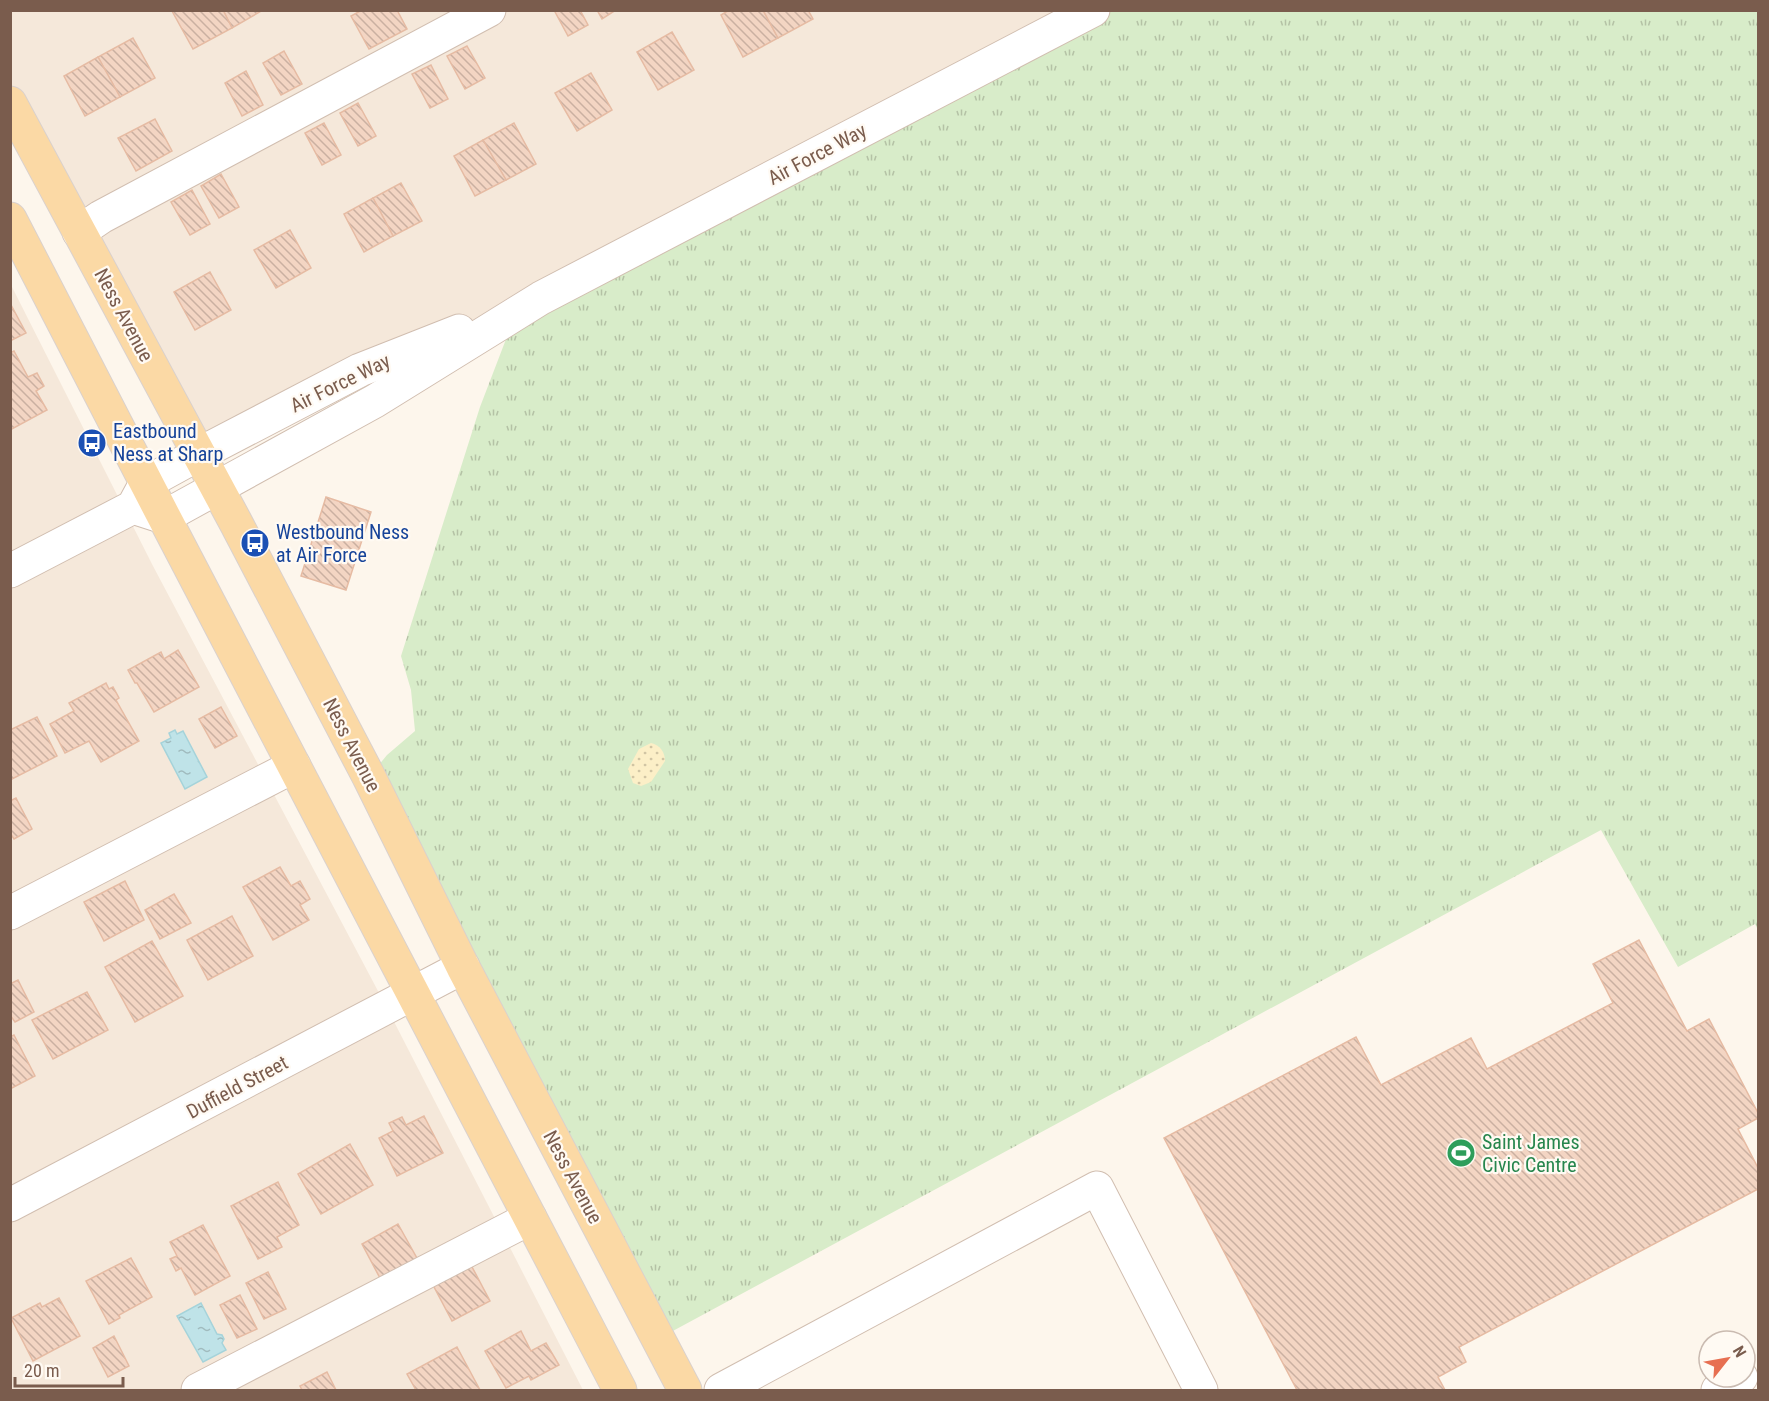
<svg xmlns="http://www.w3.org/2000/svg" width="1769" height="1401" font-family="'Roboto Condensed',sans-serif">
	<defs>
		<pattern id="grass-tufts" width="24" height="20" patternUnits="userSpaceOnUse" patternTransform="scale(1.5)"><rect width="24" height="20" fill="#d8ecc9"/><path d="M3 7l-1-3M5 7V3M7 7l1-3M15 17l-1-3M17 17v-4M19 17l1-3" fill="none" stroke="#b4c2a5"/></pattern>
		<pattern id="sand-dots" width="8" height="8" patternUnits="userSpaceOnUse" patternTransform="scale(1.5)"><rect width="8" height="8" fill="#fcefc7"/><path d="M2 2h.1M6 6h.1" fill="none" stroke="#d1c5a4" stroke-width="1.8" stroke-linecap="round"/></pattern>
		<pattern id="water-ripples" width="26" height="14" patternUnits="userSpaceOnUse" patternTransform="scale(1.5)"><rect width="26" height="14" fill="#bfe3e8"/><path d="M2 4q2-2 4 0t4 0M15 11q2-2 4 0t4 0" fill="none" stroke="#a0bbbe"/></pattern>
		<pattern id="building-back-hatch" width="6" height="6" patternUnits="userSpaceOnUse" patternTransform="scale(1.5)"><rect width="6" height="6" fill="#f3d5c3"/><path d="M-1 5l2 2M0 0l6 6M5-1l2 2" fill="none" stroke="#cab0a1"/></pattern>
	</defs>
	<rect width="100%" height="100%" fill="#fdf6ec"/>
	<g fill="#f5e8da">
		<path d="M10 11H1093L541 298 199 454 11 99Z"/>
		<path d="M10 283 153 566 387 1008 583 1390H11Z"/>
	</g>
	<path fill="url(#grass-tufts)" d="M1093 11H1758V930L1755 924 1678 967 1601 830 658 1339 369 777 387 755 415 731 411 690 401 656 480 407 516 313Z"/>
	<path fill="url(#sand-dots)" d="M651 743C660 745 665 752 665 761L651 782 641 786 633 783 628 769 639 749Z"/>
	<g fill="url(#water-ripples)" stroke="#a5d3da" stroke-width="1.5">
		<path d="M175 730 177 734 183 731 207 777 185 789 161 743 171 738 169 733Z"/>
		<path d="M201 1303 217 1334 222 1335 224 1339 222 1343 226 1350 203 1362 177 1316Z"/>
	</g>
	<g fill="url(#building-back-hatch)" stroke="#e6bba3" stroke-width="1.5">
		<path d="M223 10H263L232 28Z"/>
		<path d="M223 10 232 28 193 49 172 11Z"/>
		<path d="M362 10H397L407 29 369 49 351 16Z"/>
		<path d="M554 10H580L588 25 568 36Z"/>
		<path d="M597 10H616L602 19Z"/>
		<path d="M729 10H763L778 38 743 57 721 15Z"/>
		<path d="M763 10H808L813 19 778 38Z"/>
		<path d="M672 32 694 70 658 90 637 52Z"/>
		<path d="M133 38 155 78 120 97 98 57Z"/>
		<path d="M467 46 485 78 465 89 447 56Z"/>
		<path d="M284 51 302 84 281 95 263 63Z"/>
		<path d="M98 57 120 97 85 116 64 76Z"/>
		<path d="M431 65 448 99 430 108 412 74Z"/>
		<path d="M246 71 263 105 242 116 225 83Z"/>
		<path d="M591 73 612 110 577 131 555 93Z"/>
		<path d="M358 103 376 136 358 146 340 113Z"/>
		<path d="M155 119 172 151 136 171 118 138Z"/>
		<path d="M324 123 341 155 322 165 305 133Z"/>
		<path d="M514 123 536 164 506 180 483 140Z"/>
		<path d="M483 140 506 180 475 196 454 156Z"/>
		<path d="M221 174 239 207 219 218 201 186Z"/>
		<path d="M401 183 422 221 393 236 373 198Z"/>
		<path d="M192 190 210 224 190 235 171 202Z"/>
		<path d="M373 198 393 236 364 252 344 214Z"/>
		<path d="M290 230 311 268 276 288 254 250Z"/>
		<path d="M210 272 231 310 195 330 174 292Z"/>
		<path d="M10 303 26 333 10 341Z"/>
		<path d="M14 351 28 377 37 373 44 386 36 391 47 410 10 430V353Z"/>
		<path d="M326 497 371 512 346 590 301 576Z"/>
		<path d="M178 650 199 687 154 712 137 683H135L128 670 161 652 164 659Z"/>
		<path d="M106 683 109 689 113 687 119 698 116 700 139 741 101 762 89 741 65 753 50 724 74 711 69 703Z"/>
		<path d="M221 707 237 736 215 748 199 719Z"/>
		<path d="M37 717 57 756 10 780V730Z"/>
		<path d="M16 798 32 829 14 839 10 833V801Z"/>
		<path d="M280 867 291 886 300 881 310 899 300 905 309 920 273 940 243 887Z"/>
		<path d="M125 881 144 920 104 941 84 902Z"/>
		<path d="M174 894 191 923 160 939 145 910Z"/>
		<path d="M232 916 253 956 208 980 187 940Z"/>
		<path d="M1639 940 1687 1031 1709 1019 1758 1113V1118L1738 1129 1758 1168V1189L1459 1347 1466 1362 1438 1377 1445 1390H1297L1164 1138 1356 1037 1381 1085 1471 1038 1487 1069 1613 1003 1593 964Z"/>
		<path d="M152 941 183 996 135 1022 105 967Z"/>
		<path d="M18 980 34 1012 15 1022 10 1015V984Z"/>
		<path d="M87 992 108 1030 53 1059 32 1020Z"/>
		<path d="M14 1035 35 1076 10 1089V1037Z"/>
		<path d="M424 1116 443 1153 397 1176 379 1138 393 1131 389 1123 402 1117 406 1125Z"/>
		<path d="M350 1144 373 1185 321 1214 298 1174Z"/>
		<path d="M278 1182 299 1225 277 1237 282 1247 258 1259 231 1206Z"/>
		<path d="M398 1224 418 1260 381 1280 362 1244Z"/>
		<path d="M203 1225 230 1276 195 1295 181 1268 176 1271 170 1259 177 1256 170 1242Z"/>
		<path d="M131 1258 152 1297 119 1315 120 1318 109 1324 86 1281Z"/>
		<path d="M471 1265 490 1301 452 1321 433 1285Z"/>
		<path d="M268 1272 286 1309 264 1319 246 1283Z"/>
		<path d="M240 1295 257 1329 237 1338 220 1305Z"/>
		<path d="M59 1298 80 1336 33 1361 11 1318 40 1303 42 1307Z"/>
		<path d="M521 1331 531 1351 546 1343 559 1365 531 1380 529 1376 506 1388 485 1351Z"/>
		<path d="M114 1336 129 1366 108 1377 93 1348Z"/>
		<path d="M457 1347 480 1390H416L407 1374Z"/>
		<path d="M327 1372 336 1390H302L300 1386Z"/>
	</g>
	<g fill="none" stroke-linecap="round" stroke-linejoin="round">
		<g stroke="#d1beb0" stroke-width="35">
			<g id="minor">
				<path d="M79 232 101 217 489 10"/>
				<path d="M133 507 164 517 375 401 541 298 1093 10"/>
				<path d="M10 571 133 507 146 483 199 454 360 370 459 331"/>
				<path d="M10 913 294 766"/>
				<path d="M10 1205 463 967"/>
				<path d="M198 1390 530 1218"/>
				<path d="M721 1390 1097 1188 1201 1390"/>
				<path d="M1718 1390 1741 1377"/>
			</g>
		</g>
		<g stroke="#dad1cd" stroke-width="35">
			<g id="major">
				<path d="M10 103 236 523 369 777 463 967 685 1390"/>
				<path d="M10 219 164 517 620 1390"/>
			</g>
		</g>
		<use href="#minor" stroke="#fff" stroke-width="33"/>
		<use href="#major" stroke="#fbd9a5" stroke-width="33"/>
	</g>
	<defs>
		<g id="bus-disc" transform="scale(1.5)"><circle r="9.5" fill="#1a4fb4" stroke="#fffaf3"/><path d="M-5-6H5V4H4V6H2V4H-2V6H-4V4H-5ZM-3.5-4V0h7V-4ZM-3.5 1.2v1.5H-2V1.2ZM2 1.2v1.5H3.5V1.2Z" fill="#fff"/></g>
		<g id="stadium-disc" transform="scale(1.5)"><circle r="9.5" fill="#2e9e5b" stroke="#fffaf3"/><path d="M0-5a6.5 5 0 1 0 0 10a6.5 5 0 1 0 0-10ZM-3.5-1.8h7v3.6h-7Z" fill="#fff"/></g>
	</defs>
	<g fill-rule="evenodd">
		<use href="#bus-disc" x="92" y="443"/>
		<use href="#bus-disc" x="255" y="543"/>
		<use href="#stadium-disc" x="1461" y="1153"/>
	</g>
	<g text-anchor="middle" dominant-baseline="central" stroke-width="4.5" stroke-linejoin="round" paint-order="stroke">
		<g font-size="20" fill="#7a5c4d" stroke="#fffaf3">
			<text transform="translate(817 154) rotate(-28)">Air Force Way</text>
			<text transform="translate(124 315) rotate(62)">Ness Avenue</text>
			<text transform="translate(340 383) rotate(-26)">Air Force Way</text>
			<text transform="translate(352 745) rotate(63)">Ness Avenue</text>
			<text transform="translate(237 1087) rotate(-28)">Duffield Street</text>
			<text transform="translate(573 1177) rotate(62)">Ness Avenue</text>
		</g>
		<g font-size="20" fill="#164399" stroke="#fffaf3" text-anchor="start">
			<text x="113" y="431">Eastbound<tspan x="113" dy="23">Ness at Sharp</tspan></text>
			<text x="276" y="532">Westbound Ness<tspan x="276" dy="23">at Air Force</tspan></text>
		</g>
		<g font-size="20" fill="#27864d" stroke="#fffaf3" text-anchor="start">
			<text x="1482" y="1142">Saint James<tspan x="1482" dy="23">Civic Centre</tspan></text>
		</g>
	</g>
	<rect width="1769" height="1401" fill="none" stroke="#7a5c4d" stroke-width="24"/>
	<g transform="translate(1727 1359) rotate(59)"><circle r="28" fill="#fffaf3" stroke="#cabbb1" stroke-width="1.5"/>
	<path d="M0-4.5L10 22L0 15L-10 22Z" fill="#e76f51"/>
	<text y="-9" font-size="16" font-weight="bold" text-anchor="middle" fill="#7a5c4d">N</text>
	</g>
	<path d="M15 1377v9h108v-9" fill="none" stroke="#7a5c4d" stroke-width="3"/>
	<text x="24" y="1377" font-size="18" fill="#7a5c4d" stroke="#fffaf3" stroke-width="4.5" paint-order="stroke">20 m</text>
</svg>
